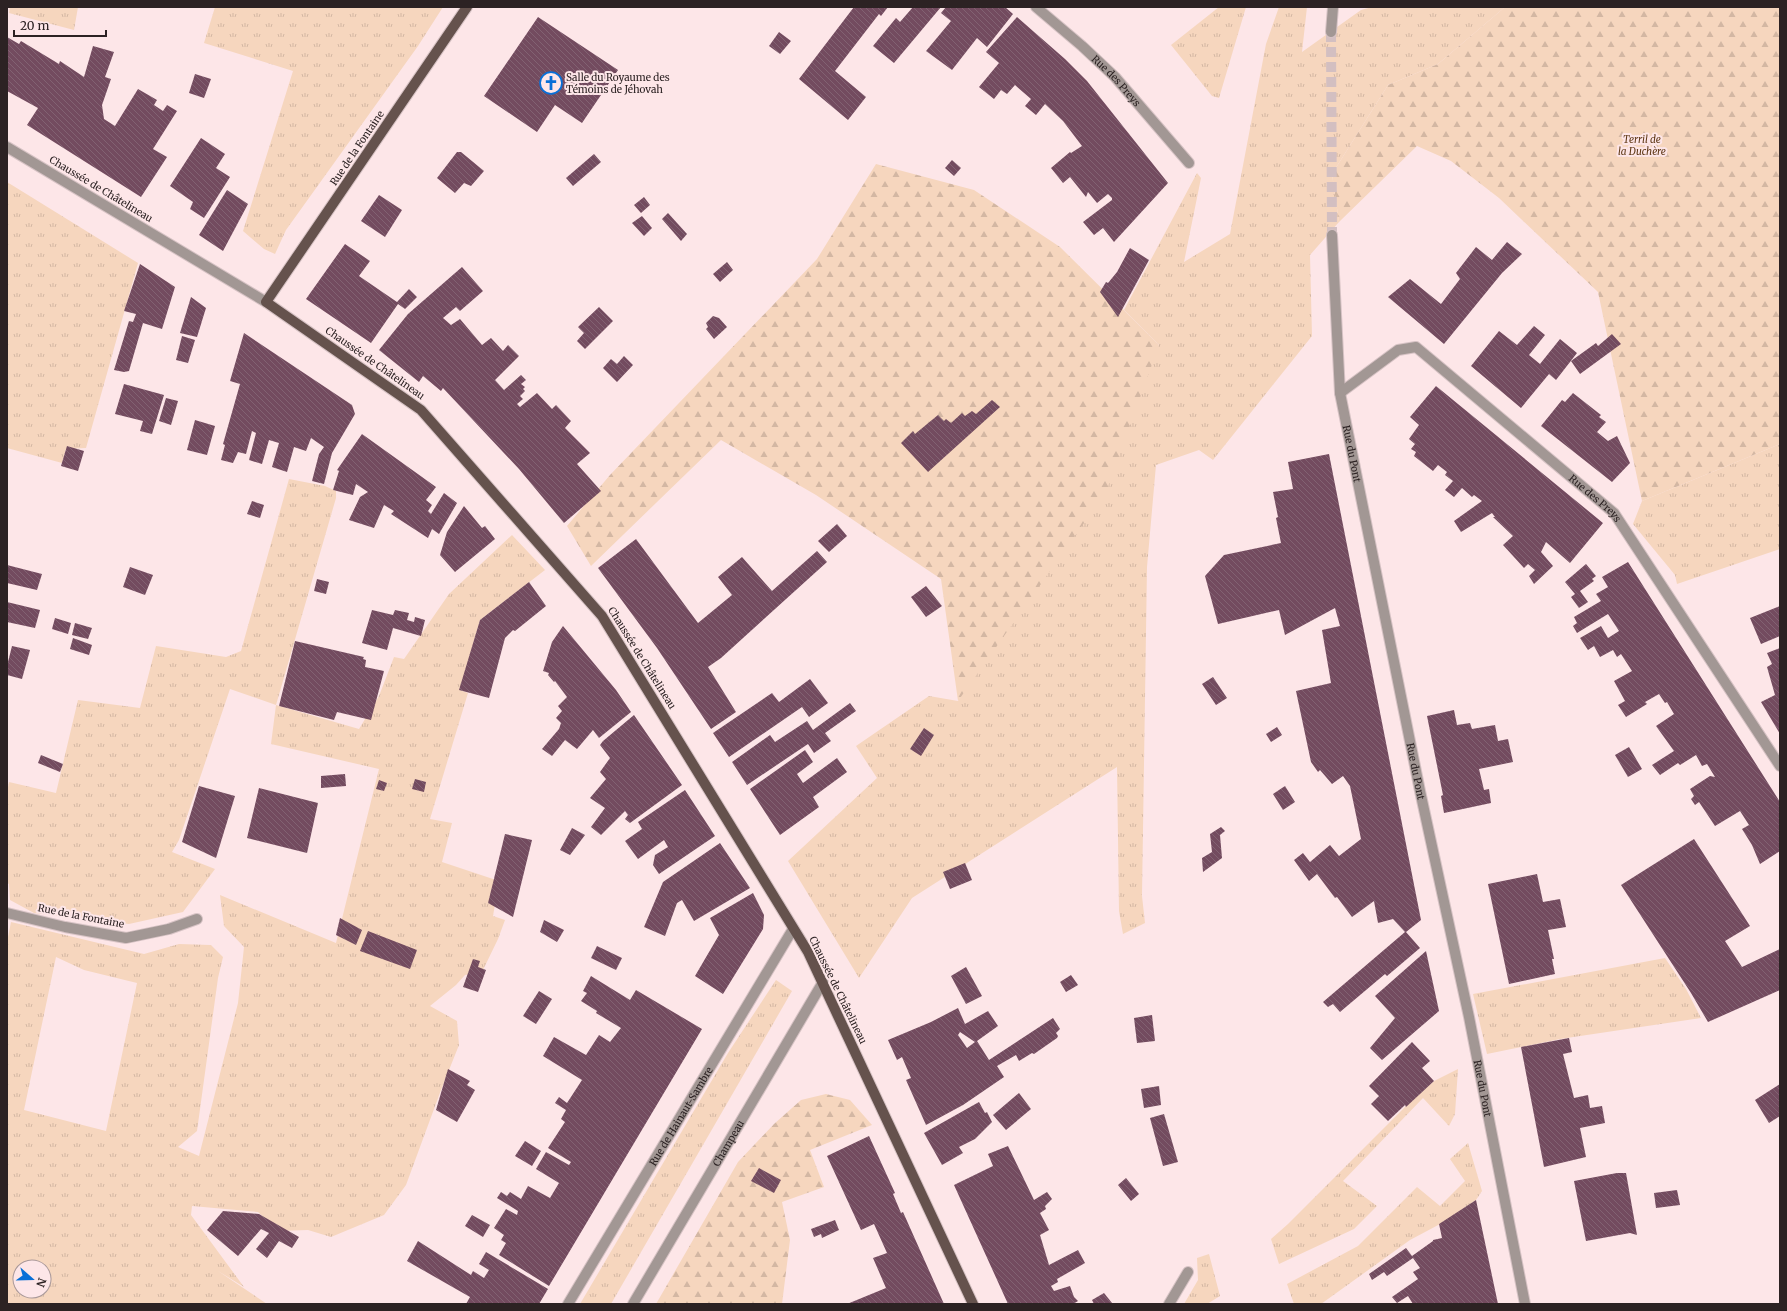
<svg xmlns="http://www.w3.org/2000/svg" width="1787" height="1311" font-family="Merriweather,serif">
	<defs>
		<pattern id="grass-tufts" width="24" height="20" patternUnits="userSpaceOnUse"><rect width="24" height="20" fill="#f6d6be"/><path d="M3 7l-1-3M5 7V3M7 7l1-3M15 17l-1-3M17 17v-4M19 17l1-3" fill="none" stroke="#d3b7a3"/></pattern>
		<pattern id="forest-firs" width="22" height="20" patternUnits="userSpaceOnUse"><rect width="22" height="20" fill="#f6d6be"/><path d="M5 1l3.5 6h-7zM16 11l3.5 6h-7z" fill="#d3b7a3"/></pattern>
		<pattern id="building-back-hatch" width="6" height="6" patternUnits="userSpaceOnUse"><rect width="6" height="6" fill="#734b5f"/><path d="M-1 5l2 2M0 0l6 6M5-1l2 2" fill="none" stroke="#826272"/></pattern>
	</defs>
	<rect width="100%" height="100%" fill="#fde6e8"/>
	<g fill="url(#grass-tufts)" fill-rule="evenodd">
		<path d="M10 7H78L74 30 9 13Z"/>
		<path d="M215 7H443L418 46 286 230 275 254 264 249 243 231 293 71 204 43Z"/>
		<path d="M1219 7H1246L1219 98 1212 96 1171 45Z"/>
		<path d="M1279 7H1307L1302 52 1361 10 1372 7H1505L1438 64 1388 85 1332 174 1339 222 1310 255 1312 336 1213 460 1199 450 1156 465 1147 567 1142 896 1145 923 1123 934 1119 911 1117 767 912 898 859 978 788 861 877 778 856 746 929 696 958 701 1159 345 1124 310 1197 173 1201 178 1184 262 1230 234 1266 44Z"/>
		<path d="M7 182 138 263 86 448 66 449 62 463 7 448Z"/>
		<path d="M1780 444V549L1677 584 1675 575 1633 524 1642 501Z"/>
		<path d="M289 479 325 486 336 491V498L276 705 359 729 379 696 394 657 404 659 449 594 512 535 545 570 480 620 460 690 468 693 430 819 452 823 442 862 499 881 493 916 505 920 498 939 482 972 465 975 456 985 430 1006 457 1021 459 1045 441 1090 406 1185 384 1215 331 1237 308 1230 278 1231 258 1212 192 1206 191 1215 244 1287 218 1271 267 1304H7V942L11 922 144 954 179 944 211 945 223 957 218 978 197 1131 178 1147 199 1156 238 1003 244 947 224 926 220 895 336 943 379 769 271 744 276 705 230 689 179 840 172 852 215 869 183 912 129 924 34 913 10 900 9 884 7 883V792L9 782 56 793 78 700 140 708 156 646 226 657 241 651ZM56 957 84 970 137 983 106 1131 24 1110ZM20 1267H44V1291H20Z"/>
		<path d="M1665 958 1686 989 1701 1018 1560 1039 1487 1054 1473 994Z"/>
		<path d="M776 980 792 991 611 1304H580L728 1053Z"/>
		<path d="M1458 1069 1455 1114 1449 1126 1423 1098 1343 1181 1377 1206 1354 1229 1279 1264 1271 1239 1288 1224 1406 1106 1434 1081Z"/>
		<path d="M1468 1143 1482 1191 1476 1200 1442 1223 1410 1240 1321 1304H1294L1287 1284 1358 1246 1417 1187 1440 1206 1465 1181 1450 1159Z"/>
		<path d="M1209 1254 1220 1296 1207 1304H1184L1198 1280 1197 1258Z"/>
	</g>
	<g fill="url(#forest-firs)">
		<path d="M1505 7H1780V444L1642 501 1598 292 1499 198 1451 161 1417 146 1339 222 1332 174 1388 85 1438 64Z"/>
		<path d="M876 164 974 190 1060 247 1159 345 1106 492 958 701 941 579 816 495 721 440 591 566 567 526 610 475 817 259Z"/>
		<path d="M826 1094 850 1100 872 1125 810 1150 824 1187 782 1202 790 1240 782 1304H656L738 1162 774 1124 801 1100Z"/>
	</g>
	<g fill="url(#building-back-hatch)" fill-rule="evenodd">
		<path d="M854 7H888L881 16 879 14 835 71 866 97 848 120 799 79Z"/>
		<path d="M913 7H941L894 63 873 46 896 18 900 22Z"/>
		<path d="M946 7H1005L1013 14 987 47 977 38 952 70 926 51 951 21 941 13Z"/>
		<path d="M538 17 618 70 582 123 555 105 537 132 484 96Z"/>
		<path d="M1017 17 1065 59 1087 81 1168 183 1114 242 1103 228 1094 235 1083 222 1112 200V198L1108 194 1097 203 1088 192 1086 197 1070 177 1063 183 1051 168 1070 152 1071 153 1082 146 1063 121 1045 104 1036 115 1025 106 1031 99 1015 85 1007 94 1001 90 994 99 979 87 999 63 986 52Z"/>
		<path d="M779 32 791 41 780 54 769 46Z"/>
		<path d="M7 37 19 44 21 41 59 64 60 61 84 77 93 46 114 52 105 77 111 79 102 105 104 119 115 126 138 89 157 100 154 105 163 111 167 105 177 111 153 149 167 157 141 197 27 125 38 108 7 91Z"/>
		<path d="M195 74 211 79 204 98 189 93Z"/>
		<path d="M201 138 225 154 216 168 230 177 204 218 190 209 193 202 170 186Z"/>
		<path d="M457 152H461L484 171 471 186 464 183 455 193 437 178Z"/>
		<path d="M594 154 601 162 573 186 566 178Z"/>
		<path d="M952 160 961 168 954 176 945 168Z"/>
		<path d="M227 190 248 204 223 251 199 235Z"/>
		<path d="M379 195 402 210 385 237 361 221Z"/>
		<path d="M644 197 650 205 641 213 634 205Z"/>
		<path d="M668 213 687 234 681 241 662 219Z"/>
		<path d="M642 216 652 228 644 236 632 223Z"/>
		<path d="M1507 242 1522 254 1502 273 1444 344 1388 297 1410 279 1441 304 1460 279 1456 273 1476 247 1492 260Z"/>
		<path d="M345 244 370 261 359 276 397 302 409 289 417 297 405 309 398 304 371 343 306 299Z"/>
		<path d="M1130 248 1149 260 1118 317 1100 292 1106 282 1108 283 1117 272Z"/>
		<path d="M727 262 733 270 720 282 713 274Z"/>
		<path d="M140 264 175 287 162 329 143 323 129 371 124 372 114 370 129 321 133 322 136 314 124 311Z"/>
		<path d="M462 267 483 291 460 311 456 307 443 318 451 325 460 319 482 345 491 338 503 351 508 345 519 356 495 380 504 390 521 375 526 380 521 384 525 387 523 389 525 391 520 396 523 399 517 404 520 407 537 393 552 409 556 405 571 421 565 428 590 453 577 464 601 491 564 523 519 469 443 388 441 391 423 376 419 382 379 350 408 314Z"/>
		<path d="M191 297 206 308 197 337 180 333Z"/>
		<path d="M599 307 613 321 585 349 577 341 584 333 578 327Z"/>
		<path d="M713 316 719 318 727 327 714 339 706 329 708 327 706 323Z"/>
		<path d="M1534 326 1545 335 1529 355 1540 364 1560 339 1577 353 1556 380 1549 374 1521 408 1471 366 1499 331 1517 345Z"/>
		<path d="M244 333 352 405 355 414 332 453 324 484 312 481 319 454 324 447 311 438 306 451 294 447 287 472 272 467 279 443 269 440 262 464 249 460 256 433 252 431 246 454 238 452 233 463 221 460 225 445 223 444 240 384 230 381Z"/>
		<path d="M1612 334 1621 344 1580 374 1571 361 1596 343 1598 346Z"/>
		<path d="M182 336 195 340 188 363 176 360Z"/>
		<path d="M624 356 633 365 617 382 603 368 611 359 617 364Z"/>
		<path d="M124 384 164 395 152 434 140 431 143 421 115 414Z"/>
		<path d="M1436 386 1603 523 1570 563 1546 542 1541 552 1553 566 1534 584 1529 576 1535 570 1528 564 1524 568 1503 545 1513 536 1493 517H1495L1492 513 1461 532 1454 521 1482 501 1474 495 1472 497 1462 488 1454 497 1445 490 1453 481 1445 475 1447 472 1438 465 1433 471 1414 456 1416 452 1411 449 1415 444 1409 439 1419 425 1410 417Z"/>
		<path d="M1573 393 1601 415 1599 417 1606 422 1597 432 1608 441 1617 436 1630 463 1612 482 1541 426 1562 400 1565 402Z"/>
		<path d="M166 398 178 401 171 425 159 421Z"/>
		<path d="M992 400 1000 407 928 472 901 443 913 431 915 434 938 415 944 421 946 419 951 423 962 413 965 416 972 411 976 414Z"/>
		<path d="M195 420 215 426 207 455 187 450Z"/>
		<path d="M362 434 436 487 426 500 432 505 428 511 431 514 444 493 457 503 439 534 432 529 428 538 391 514 394 511 384 505 374 528 349 520 360 497 368 492 356 484 353 495 333 490 339 471 337 470Z"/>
		<path d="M67 446 84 451 78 471 61 466Z"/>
		<path d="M1329 454 1421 920 1406 932 1420 948 1387 976 1385 974 1340 1012 1333 1004 1328 1007 1323 1002 1405 932 1393 919 1378 923 1374 901 1352 917 1337 897 1335 898 1317 874 1309 881 1294 860 1303 853 1310 862 1330 845 1339 856 1361 839 1350 786 1343 776 1332 784 1320 770 1318 772 1311 762 1296 691 1331 683 1322 630 1340 626 1335 608 1285 635 1279 610 1218 624 1205 576 1224 555 1281 543 1276 518 1278 517 1273 492 1293 489 1288 462Z"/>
		<path d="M252 501 264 505 260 518 247 514Z"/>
		<path d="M464 506 482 528 485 526 495 539 455 572 440 555 447 532Z"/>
		<path d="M837 524 847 536 829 552 818 541Z"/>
		<path d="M636 539 698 623 732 595 718 577 742 557 772 591 817 551 827 562 721 658 708 667 736 712 711 729 657 648 598 568Z"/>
		<path d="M1628 562 1780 802V851L1760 864 1752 845 1742 829 1749 825 1740 811 1715 826 1699 802 1695 805 1691 799 1694 796 1690 789 1710 776 1715 777 1707 764 1702 766 1696 755 1680 765 1678 763 1660 775 1652 765 1674 751 1656 726 1674 714 1667 702 1665 703 1659 694 1645 702 1647 704 1626 717 1618 705 1625 701 1614 681 1632 671 1621 654 1617 657 1613 650 1600 657 1594 646 1588 650 1580 638 1601 626 1608 638 1619 631 1608 614 1577 633 1573 626 1577 623 1574 617 1601 601 1596 594 1608 587 1602 577Z"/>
		<path d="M1586 564 1596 576 1592 579 1594 581 1580 591 1588 602 1579 608 1571 597 1575 594 1565 582Z"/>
		<path d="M7 565 42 574 37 590 7 583Z"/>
		<path d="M130 567 153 575 145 595 123 587Z"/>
		<path d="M317 579 329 582 326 594 314 591Z"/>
		<path d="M529 582 546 606 515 631 513 630 505 638 489 698 459 690 480 620Z"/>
		<path d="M926 586 942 606 926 617 911 597Z"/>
		<path d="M7 602 40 610 35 628 7 622Z"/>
		<path d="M1780 606V636L1761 644 1750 618Z"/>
		<path d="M372 610 393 615 395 610 409 613 407 620 414 622 415 617 425 620 421 636 393 628 387 650 362 643Z"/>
		<path d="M55 618 71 623 68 634 52 629Z"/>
		<path d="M75 623 92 628 88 639 72 635Z"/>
		<path d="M563 626 616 690 631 712 599 738 593 730 577 749 565 740 552 756 542 749 559 729 561 723 556 718 562 711 558 706 567 697 555 681 554 682 548 675 549 673 543 671 552 642Z"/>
		<path d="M73 638 92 645 89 655 70 649Z"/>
		<path d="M295 641 364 657 363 659 366 660 365 667 384 671 371 720 337 712 334 720 279 706Z"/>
		<path d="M12 646 30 650 22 679 7 675V666Z"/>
		<path d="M1780 648V734L1761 702 1775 695 1767 667 1772 664 1767 653Z"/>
		<path d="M1213 677 1227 698 1216 705 1202 684Z"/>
		<path d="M810 679 828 703 809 717 802 707 729 757 713 733 772 693 779 702Z"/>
		<path d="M850 703 856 711 825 733 831 741 814 753 808 744 747 785 732 762 770 735 775 742 807 721 813 730Z"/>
		<path d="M1454 710 1457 725 1470 723 1472 729 1495 725 1498 741 1508 739 1513 762 1479 769 1484 790 1489 789 1491 803 1444 813 1441 796 1443 795 1427 716Z"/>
		<path d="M634 715 682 785 630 823 625 819 628 815 625 811 601 835 591 827 605 808 590 798 606 779 600 772 610 758 600 745 603 741Z"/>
		<path d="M1277 727 1282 735 1271 742 1266 734Z"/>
		<path d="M924 728 934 735 921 756 910 749Z"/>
		<path d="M1629 747 1642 769 1628 777 1615 755Z"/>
		<path d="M805 750 813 762 797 774 803 783 837 758 847 772 813 797 819 807 780 835 750 789Z"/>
		<path d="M41 755 63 764 60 772 38 763Z"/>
		<path d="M345 774 346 786 321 788V776Z"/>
		<path d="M415 779 426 782 424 792 412 789Z"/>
		<path d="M379 780 387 783 384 791 376 789Z"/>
		<path d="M199 786 235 796 216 858 182 842Z"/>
		<path d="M1285 786 1295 802 1283 810 1273 794Z"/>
		<path d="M259 788 318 803 307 853 247 838Z"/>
		<path d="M685 790 715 836 659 874 653 865 655 855 668 847 664 840 638 859 625 841 642 829 638 822Z"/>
		<path d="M1221 827 1225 831 1220 835 1222 858 1203 872 1202 858 1212 852 1210 834Z"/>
		<path d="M572 828 585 835 570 855 560 850Z"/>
		<path d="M505 834 532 840 513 917 488 903Z"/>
		<path d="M1694 839 1750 926 1725 941 1742 967 1780 949V990L1708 1022 1691 993 1621 885Z"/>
		<path d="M720 843 750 888 694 921 682 900 677 903 665 936 644 927 663 882Z"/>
		<path d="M965 863 972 880 950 889 943 872Z"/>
		<path d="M1537 874 1543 902 1560 899 1566 927 1548 930 1554 959H1552L1555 974 1509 984 1488 884Z"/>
		<path d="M753 893 764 915 763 929 723 994 695 976 719 935 710 918Z"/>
		<path d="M340 918 362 930 356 945 336 935Z"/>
		<path d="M544 920 564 930 557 942 540 932Z"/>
		<path d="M368 931 417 950 410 969 360 951Z"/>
		<path d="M597 946 622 958 616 970 591 958Z"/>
		<path d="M1426 951 1439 1011 1382 1060 1370 1048 1395 1018 1375 996Z"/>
		<path d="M473 959 480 961 478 967 486 970 478 992 463 987Z"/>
		<path d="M966 967 982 996 966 1004 951 976Z"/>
		<path d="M1071 975 1078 985 1066 992 1060 982Z"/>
		<path d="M591 976 630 1000 636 990 702 1029 549 1286 499 1255 506 1243 501 1240 504 1235 494 1228 506 1209 517 1215 518 1211 497 1198 501 1192 507 1196 510 1192 521 1199 528 1186 550 1198 559 1183 536 1169 546 1152 569 1165 571 1162 548 1148 565 1122 561 1119 566 1110 555 1103 559 1097 567 1103 582 1080 543 1056 554 1037 586 1055 599 1035 610 1042 621 1028 596 1013 597 1011 581 1001 587 993 583 991Z"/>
		<path d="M539 991 552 999 536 1024 523 1016Z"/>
		<path d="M958 1008 965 1024 988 1011 998 1026 977 1041 989 1060 1053 1018 1060 1029 1056 1033 1058 1036 1057 1038 1034 1054 1032 1053 1019 1061 1016 1055 997 1066 1004 1077 963 1105 926 1125 906 1080 911 1078 902 1057 897 1060 888 1040 931 1022ZM960 1032 975 1042 967 1048 958 1035Z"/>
		<path d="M1152 1015 1155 1041 1137 1043 1134 1018Z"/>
		<path d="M1569 1038 1572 1052 1563 1054 1574 1098 1588 1095 1590 1108 1602 1106 1605 1123 1580 1128 1586 1157 1544 1167 1521 1047Z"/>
		<path d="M1412 1042 1430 1061 1422 1068 1434 1081 1406 1107 1405 1105 1388 1121 1371 1104 1379 1096 1369 1086Z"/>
		<path d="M448 1069 470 1081 467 1085 475 1090 457 1122 436 1110Z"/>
		<path d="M1780 1084V1116L1769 1123 1755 1100Z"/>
		<path d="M1159 1086 1161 1105 1144 1108 1141 1089Z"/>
		<path d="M1019 1093 1031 1109 1006 1130 993 1115Z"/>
		<path d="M979 1102 985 1113 987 1112 992 1122 975 1139 959 1147 963 1153 942 1165 924 1133Z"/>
		<path d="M1164 1114 1178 1162 1163 1166 1150 1118Z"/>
		<path d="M869 1136 895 1193 893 1194 901 1213 903 1212 944 1304H847L886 1288 873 1258 887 1253 874 1224 861 1230 827 1156Z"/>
		<path d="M525 1141 541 1151 532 1166 515 1156Z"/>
		<path d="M1008 1146 1034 1200 1047 1192 1052 1199 1045 1206 1046 1209 1040 1213 1049 1230 1040 1235 1049 1265 1078 1250 1085 1263 1057 1279 1058 1282 1051 1286 1054 1291 1070 1286 1074 1297 1078 1301 1073 1304H1008L954 1185 993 1166 988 1154Z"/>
		<path d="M759 1168 781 1180 774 1193 751 1181Z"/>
		<path d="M1617 1173H1626L1637 1235 1630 1233 1586 1241 1574 1181Z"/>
		<path d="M1126 1178 1139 1194 1131 1201 1118 1185Z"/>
		<path d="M1677 1190 1680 1205 1656 1208 1654 1193Z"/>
		<path d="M1476 1200 1498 1304H1413L1408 1296 1397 1303 1392 1297 1418 1279 1413 1272 1420 1268 1413 1258 1387 1276 1384 1272 1372 1280 1369 1274 1406 1248 1412 1256 1433 1241V1240L1442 1238 1439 1224Z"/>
		<path d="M223 1211 259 1214 299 1237 292 1248 279 1241 267 1258 256 1249 269 1233 261 1229 238 1256 207 1230Z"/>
		<path d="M472 1215 490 1225 483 1237 465 1226Z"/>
		<path d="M835 1220 839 1230 822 1238 821 1234 814 1237 811 1229Z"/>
		<path d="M418 1241 471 1275 473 1271 484 1278 489 1270 479 1264 486 1252 548 1289 539 1304H466L470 1297 407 1261Z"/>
		<path d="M1104 1293 1112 1303 1094 1304 1092 1300Z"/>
	</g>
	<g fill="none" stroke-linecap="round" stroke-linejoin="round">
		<path stroke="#d3bfc1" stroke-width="10" stroke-dasharray="10 5" stroke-linecap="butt" d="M1331 32 1332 235"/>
		<g stroke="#d7c3c5" stroke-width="12">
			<g id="minor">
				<path id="s1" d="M1036 7 1082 46 1115 77 1189 163"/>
				<path d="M1331 32 1333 7"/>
				<path d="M7 147 266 302"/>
				<path id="s2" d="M1332 235 1340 393 1420 791 1469 1017 1525 1304"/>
				<path id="s3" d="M1340 393 1398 350 1416 347 1614 513 1780 766"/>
				<path d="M7 913 65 927 126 938 169 929 197 919"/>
				<path id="s4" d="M568 1304 793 929"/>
				<path id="s5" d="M633 1304 823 982"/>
				<path d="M1169 1304 1188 1272"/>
			</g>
		</g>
		<g stroke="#d7c3c5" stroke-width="12">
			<path id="major" d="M467 7 266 302 421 410 602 616 808 952 973 1304"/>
		</g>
		<use href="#minor" stroke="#a29794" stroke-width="10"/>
		<use href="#major" stroke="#65524d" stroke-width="10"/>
	</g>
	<defs>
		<g id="church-ring" transform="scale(1.15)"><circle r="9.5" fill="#fde6e8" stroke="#086fd7" stroke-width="1.5"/><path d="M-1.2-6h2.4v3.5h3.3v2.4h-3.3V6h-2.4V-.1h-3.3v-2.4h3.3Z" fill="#086fd7"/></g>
	</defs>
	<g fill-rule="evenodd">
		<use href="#church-ring" x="551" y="83"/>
	</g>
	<g text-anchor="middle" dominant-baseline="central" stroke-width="4" stroke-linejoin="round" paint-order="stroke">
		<g font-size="10" fill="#2c2223" stroke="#fde6e8" text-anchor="start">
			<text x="566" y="77">Salle du Royaume des<tspan x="566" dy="12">Témoins de Jéhovah</tspan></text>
		</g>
		<g font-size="10" fill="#2c2223" stroke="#fde6e8">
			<text stroke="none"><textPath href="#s1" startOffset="109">Rue des Preys</textPath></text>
			<text transform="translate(357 148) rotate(-56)">Rue de la Fontaine</text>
			<text transform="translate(101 189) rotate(31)">Chaussée de Châtelineau</text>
			<text transform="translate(375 363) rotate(35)">Chaussée de Châtelineau</text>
			<text stroke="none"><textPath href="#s2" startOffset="220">Rue du Pont</textPath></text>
			<text stroke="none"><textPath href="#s3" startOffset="325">Rue des Preys</textPath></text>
			<text transform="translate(642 658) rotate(58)">Chaussée de Châtelineau</text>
			<text stroke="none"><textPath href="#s2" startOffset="544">Rue du Pont</textPath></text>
			<text transform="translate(81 916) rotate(11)">Rue de la Fontaine</text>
			<text transform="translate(838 990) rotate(64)">Chaussée de Châtelineau</text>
			<text stroke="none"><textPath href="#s2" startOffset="868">Rue du Pont</textPath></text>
			<text stroke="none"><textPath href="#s4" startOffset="219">Rue de Hainaut-Sambre</textPath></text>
			<text stroke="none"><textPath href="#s5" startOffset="187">Champeau</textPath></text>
		</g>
		<g font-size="10" font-style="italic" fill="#5c3512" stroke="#fde6e8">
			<text x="1642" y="139">Terril de<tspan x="1642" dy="12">la Duchère</tspan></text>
		</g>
	</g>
	<rect width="1787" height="1311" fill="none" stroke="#2c2223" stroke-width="16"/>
	<g transform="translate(32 1279) rotate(110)"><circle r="19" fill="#fde6e8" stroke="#a99899"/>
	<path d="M0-3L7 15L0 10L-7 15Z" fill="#086fd7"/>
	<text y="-6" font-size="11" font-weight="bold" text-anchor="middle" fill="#2c2223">N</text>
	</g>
	<path d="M14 30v6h92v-6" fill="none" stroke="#2c2223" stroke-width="2"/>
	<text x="20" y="30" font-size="12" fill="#2c2223" stroke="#fde6e8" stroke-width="3" paint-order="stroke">20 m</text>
</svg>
